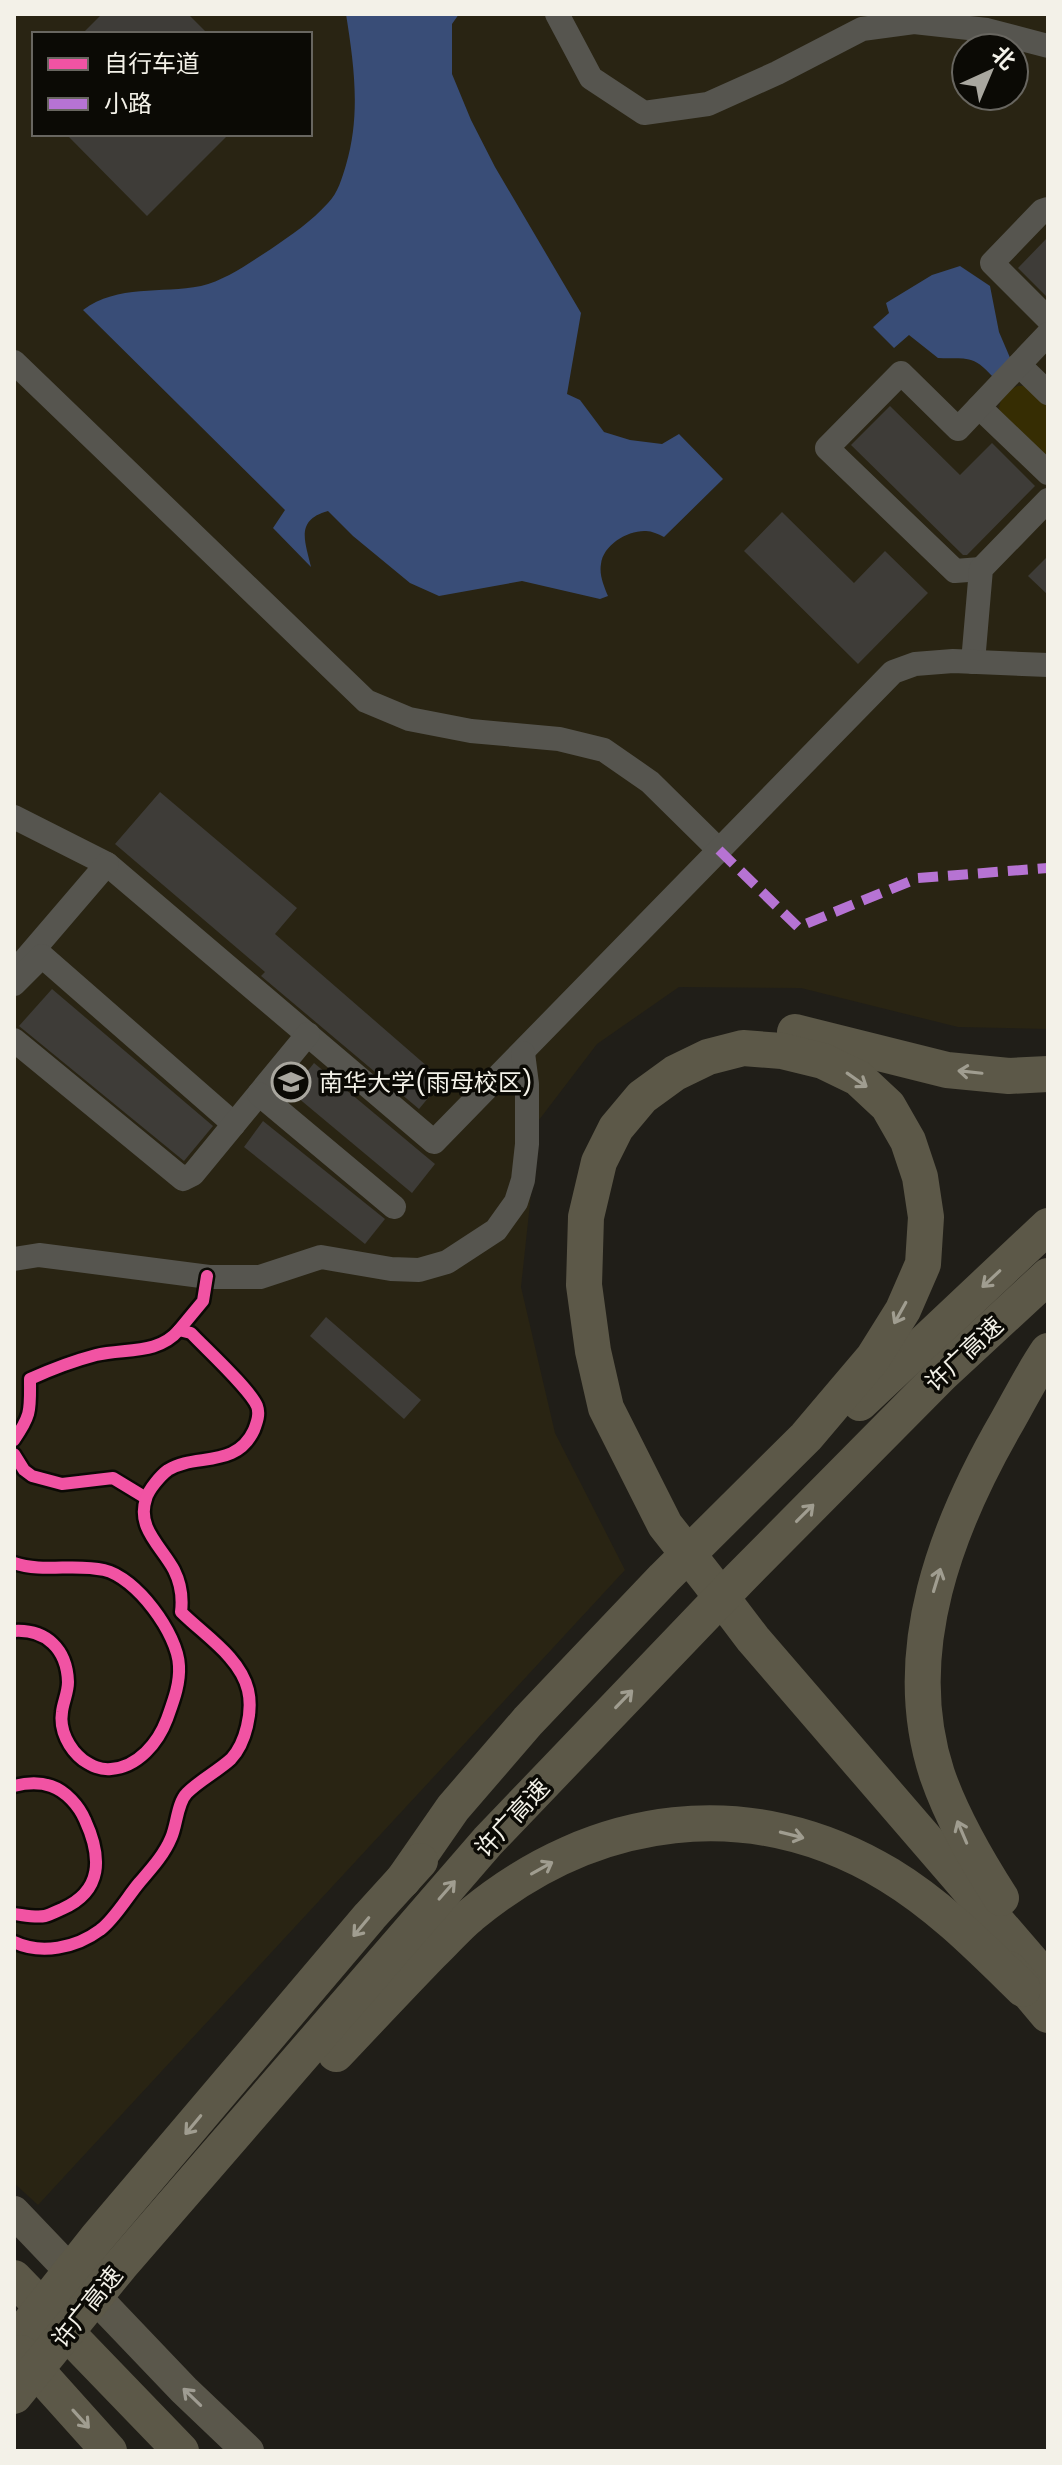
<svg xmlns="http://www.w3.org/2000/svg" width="1062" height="2465" font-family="Poppins,'Noto Sans SC',sans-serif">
	<rect width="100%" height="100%" fill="#201e18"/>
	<path fill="#292413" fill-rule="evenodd" d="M14 14H1048V1029L958 1027 801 988 679 987 597 1044 539 1120 521 1287 555 1433 625 1570 38 2205 14 2183ZM34 34H310V134H34ZM966 48H1014V96H966Z"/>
	<path fill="#362d03" d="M1018 386H1028L1048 405V460L999 411C999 399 1006 390 1018 386Z"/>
	<g fill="#394d77">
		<path d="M346 14H459L452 24V74L471 120 495 167 581 313 567 394 580 400 604 432 630 440 662 444 679 434 723 479 664 537C658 534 652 531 646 531 628 530 603 545 601 564 599 575 604 586 608 596L600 599 522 581 439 596 410 583 353 536 328 511C295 520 305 541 311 567L273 528 285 510 83 310C118 284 161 294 201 286 226 280 249 263 271 249 290 236 312 221 328 203 338 193 342 178 346 165 361 114 354 65 346 14Z"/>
		<path d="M960 266 990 286 999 332 1011 360 994 378C971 353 969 360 938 358L909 335 894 348 873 327 889 313 886 303 932 275Z"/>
	</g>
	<g fill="#3e3c38">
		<path d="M102 14H188L208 34H82Z"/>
		<path d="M66 134H229L147 216Z"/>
		<path d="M1048 237V298L1018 268Z"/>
		<path d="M890 406 960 475 992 443 1035 486 967 555H963L851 445Z"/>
		<path d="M782 512 854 583 885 551 928 593 858 664 744 551Z"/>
		<path d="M1048 556V595L1028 576Z"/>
		<path d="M160 792 297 908 275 934 443 1080 419 1109 261 976 265 972 115 844Z"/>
		<path d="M52 989 213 1126 184 1161 19 1026Z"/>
		<path d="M314 1063 435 1164 412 1193 291 1092Z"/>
		<path d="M263 1121 385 1219 365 1244 244 1147Z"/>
		<path d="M326 1317 421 1400 404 1419 310 1336Z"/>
	</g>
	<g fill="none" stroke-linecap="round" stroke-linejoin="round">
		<g stroke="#56554f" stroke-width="24">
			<path d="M557 14 591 78 644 113 708 104 777 73 862 29 914 22 987 30 1048 46"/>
			<path d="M1048 209 1042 211 992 263 1048 319"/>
			<path d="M14 362 366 701 409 719 471 731 559 739 604 750 650 782 719 850"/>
			<path d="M1019 365 1048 393"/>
			<path d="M979 407 1048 473"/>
			<path d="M981 569 955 571 827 448 901 373 958 429 1048 334"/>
			<path d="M973 662 981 569 1048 500"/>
			<path d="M14 817 107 864 434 1142 893 672 915 664 953 661 1048 665"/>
			<path d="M23 962 107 864"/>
			<path d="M14 984 42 956 234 1124"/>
			<path d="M14 1040 183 1179 193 1174 308 1034"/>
			<path d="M259 1094 394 1207"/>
			<path d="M14 1259 39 1255 209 1277H260L321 1257 391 1269 419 1270 447 1262 496 1230 516 1202 523 1180 527 1144V1084L523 1053"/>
		</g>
		<path stroke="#5a574b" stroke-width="32" d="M14 2212 184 2390 248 2451"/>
		<g stroke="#5c5848" stroke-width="36">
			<path d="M795 1032 947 1070 1009 1076 1048 1074"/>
			<path d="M860 1403 1048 1226"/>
			<path d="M403 1880 453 1808 528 1721 664 1578 806 1437 873 1358 903 1310 923 1264 926 1217 920 1177 908 1141 888 1106 858 1078 823 1061 782 1051 743 1048 708 1057 675 1073 642 1097 616 1128 599 1162 586 1217 584 1285 593 1351 606 1408 665 1525 709 1581 753 1639 1048 1981"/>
			<path d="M1001 1898C976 1859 952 1818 937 1774 897 1652 947 1525 1008 1420 1021 1397 1033 1373 1048 1351"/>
			<path d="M1009 1969 1048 2015"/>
			<path d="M336 2054C368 2020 400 1986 432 1953 445 1941 457 1926 471 1915 594 1813 750 1791 889 1875 940 1906 981 1948 1023 1989"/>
			<path d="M14 2278 181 2451"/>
			<path d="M14 2343 97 2238 370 1916 420 1861"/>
			<path d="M21 2353 109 2451"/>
			<path d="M14 2396 120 2266 488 1841 739 1579 941 1375 1048 1276"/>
		</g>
		<path stroke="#b673d3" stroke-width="10" stroke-dasharray="20 10" stroke-linecap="butt" d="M719 850 798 927 918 878 1048 868"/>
		<g stroke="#0b0a05" stroke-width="17">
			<g id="cycleway">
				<path d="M14 1440C32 1414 30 1410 30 1379 52 1369 73 1361 96 1355 125 1348 158 1355 179 1330"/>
				<path d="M14 1454 24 1470 32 1476 62 1484 113 1478 146 1498"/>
				<path d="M14 1563C43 1573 74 1563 104 1570 136 1577 178 1634 179 1666 180 1685 173 1702 167 1719 158 1743 138 1767 111 1769 100 1770 92 1766 83 1760 69 1749 59 1730 62 1712 63 1702 68 1693 68 1682 67 1649 46 1629 14 1631"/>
				<path d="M14 1786C26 1783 39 1782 51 1786 66 1791 79 1806 85 1820 102 1857 103 1891 62 1909 57 1911 50 1915 45 1916 36 1918 23 1915 14 1914"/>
				<path d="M14 1942C41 1955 76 1948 100 1930 114 1920 128 1896 139 1883 151 1869 164 1855 171 1838 177 1825 177 1803 187 1793 200 1780 218 1771 231 1759 246 1743 253 1711 248 1690 240 1657 204 1635 181 1612 183 1596 181 1584 174 1570 162 1547 136 1528 146 1499 148 1490 161 1475 168 1470 195 1453 236 1469 254 1430 257 1422 260 1414 257 1406 249 1388 206 1349 191 1333L179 1330 203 1301 207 1276"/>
			</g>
		</g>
		<use href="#cycleway" stroke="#f153a3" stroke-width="12"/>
	</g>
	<defs><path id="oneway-shaft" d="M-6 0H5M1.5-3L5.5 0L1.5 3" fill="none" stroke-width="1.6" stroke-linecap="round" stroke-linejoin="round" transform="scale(2)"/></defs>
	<g stroke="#a09d90">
		<use href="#oneway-shaft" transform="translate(970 1072) rotate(-174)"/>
		<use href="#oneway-shaft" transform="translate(857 1080) rotate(35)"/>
		<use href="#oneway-shaft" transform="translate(991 1279) rotate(137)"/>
		<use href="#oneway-shaft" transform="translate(900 1313) rotate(119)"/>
		<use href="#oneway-shaft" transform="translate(805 1513) rotate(-45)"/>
		<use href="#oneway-shaft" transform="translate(937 1580) rotate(-73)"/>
		<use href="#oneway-shaft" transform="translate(624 1699) rotate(-46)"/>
		<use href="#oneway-shaft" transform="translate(962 1832) rotate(-113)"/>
		<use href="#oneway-shaft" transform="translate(792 1835) rotate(14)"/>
		<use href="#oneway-shaft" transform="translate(542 1868) rotate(-29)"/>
		<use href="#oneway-shaft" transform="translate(447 1890) rotate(-49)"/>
		<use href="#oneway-shaft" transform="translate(361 1927) rotate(130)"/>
		<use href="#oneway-shaft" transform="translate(193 2125) rotate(130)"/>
		<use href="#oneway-shaft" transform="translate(81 2419) rotate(48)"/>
	</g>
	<use stroke="#9f9c92" href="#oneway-shaft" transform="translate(192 2397) rotate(-136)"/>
	<defs>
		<g id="university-ring" transform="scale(2)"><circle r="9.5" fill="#0b0a05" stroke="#a9a79f" stroke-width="1.5"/><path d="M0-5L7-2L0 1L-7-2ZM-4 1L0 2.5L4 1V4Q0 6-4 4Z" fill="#a9a79f"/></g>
	</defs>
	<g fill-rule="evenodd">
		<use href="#university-ring" x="291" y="1082"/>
	</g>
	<g text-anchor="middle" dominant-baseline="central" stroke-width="7" stroke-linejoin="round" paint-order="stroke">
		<g font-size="24" fill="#f3f1e8" stroke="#0b0a05" text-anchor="start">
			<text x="319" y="1082">南华大学(雨母校区)</text>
		</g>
		<g font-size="24" fill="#f3f1e8" stroke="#0b0a05">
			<text transform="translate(964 1354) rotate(-43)">许广高速</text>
			<text transform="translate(512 1818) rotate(-47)">许广高速</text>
			<text transform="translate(87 2307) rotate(-51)">许广高速</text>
		</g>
	</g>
	<rect width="1062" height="2465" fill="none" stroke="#f3f1e8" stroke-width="32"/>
	<rect x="32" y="32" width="280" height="104" fill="#0b0a05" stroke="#686660" stroke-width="2"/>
	<rect x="48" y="58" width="40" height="12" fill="#f153a3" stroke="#686660" stroke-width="2"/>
	<text x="104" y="72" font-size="24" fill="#f3f1e8">自行车道</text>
	<rect x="48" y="98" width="40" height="12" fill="#b673d3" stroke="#686660" stroke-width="2"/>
	<text x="104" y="112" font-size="24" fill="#f3f1e8">小路</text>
	<g transform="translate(990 72) rotate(44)"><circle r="38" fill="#0b0a05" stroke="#686660" stroke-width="2"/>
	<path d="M0-6L14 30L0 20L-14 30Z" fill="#a9a79f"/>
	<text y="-12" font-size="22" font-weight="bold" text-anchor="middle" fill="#f3f1e8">北</text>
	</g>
</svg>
